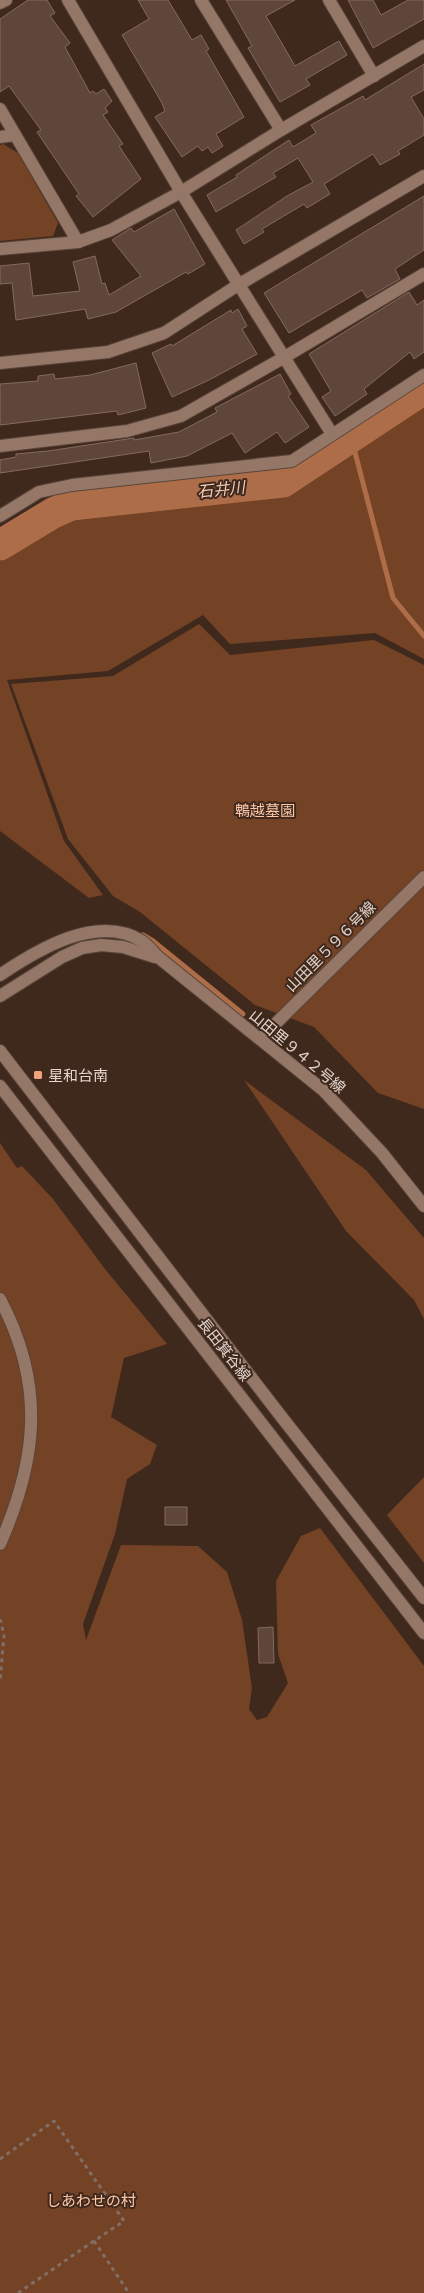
<svg xmlns="http://www.w3.org/2000/svg" width="424" height="2293" font-family="'Open Sans','Noto Sans JP',sans-serif">
	<rect width="100%" height="100%" fill="#3f291d"/>
	<g fill="#744225">
		<path d="M3 144 18 153 58 223 53 236 0 241V145Z"/>
		<path d="M424 400V659L375 633 230 644 203 615 108 671 7 680 64 841 103 895 89 898 0 831V556L64 511 286 485Z"/>
		<path d="M199 624 230 655 374 640 424 665V1109L378 1093 314 1027 255 1005 140 912 113 896 68 839 11 684 113 676Z"/>
		<path d="M244 1080 366 1170 424 1238V1319L414 1300 346 1231Z"/>
		<path d="M0 1143 17 1168 22 1166 53 1199 105 1269 167 1344 124 1358 111 1417 157 1445 150 1464 127 1479 115 1534 83 1624 86 1640 121 1545 198 1546 227 1572 242 1620 252 1688 249 1709 257 1720 267 1717 288 1683 278 1654 276 1581 301 1536 320 1528 424 1666V2293H0Z"/>
		<path d="M424 1477V1563L387 1515Z"/>
	</g>
	<g fill="none" stroke-linecap="round" stroke-linejoin="round">
		<g stroke="#ae6d49" stroke-width="5">
			<path d="M351 437 393 598 424 636"/>
			<path d="M143 935 153 941 243 1014"/>
		</g>
		<path stroke="#ae6d49" stroke-width="31" d="M0 545 53 513 71 505 283 482 424 389"/>
	</g>
	<g fill="#5e463a" stroke="#846a5d">
		<path d="M28 0H47L55 13 50 16 70 43 65 47 90 93 93 91 96 94 104 89 112 101 105 108 108 112 103 115 123 144 119 146 141 179 93 217 76 196 79 194 37 132 41 130 9 86 0 92V19Z"/>
		<path d="M138 0H168L192 40 201 35 209 49 206 51 244 117 216 134 223 146 212 153 208 147 202 151 198 146 182 157 155 117 165 111 162 103 122 35 149 19Z"/>
		<path d="M226 0H295L266 16 295 66 339 41 347 55 306 79 310 85 280 102 248 48 252 46Z"/>
		<path d="M348 0H373L381 15 408 0H424V19L373 48Z"/>
		<path d="M424 64V90L411 97 424 119V135L398 151 400 154 380 165 373 154 324 184 330 194 307 208 304 204 262 229 264 232 244 244 236 230 287 196 313 182 298 158 273 173 276 177 216 212 207 195 237 177 236 175 289 140 293 147 316 133 311 125 363 96 365 100Z"/>
		<path d="M424 196V250L395 269 400 279 367 298 362 290 289 333 264 293Z"/>
		<path d="M174 209 205 264 188 274 186 272 116 312 88 319 85 309 16 320 12 283 0 284V266L29 263 33 296 80 291 73 262 95 256 102 284 105 283 109 295 141 276 112 240 131 228 134 232Z"/>
		<path d="M409 292 417 305 424 300V352L414 359 410 352 364 389 367 394 335 416 322 397 331 391 309 354Z"/>
		<path d="M238 309 247 326 242 329 257 354 209 380 172 397 152 353 171 344 172 346 231 310 232 313Z"/>
		<path d="M136 363 146 408 118 415 117 411 0 425V384L38 381V376L54 374 55 379 90 375Z"/>
		<path d="M280 374 291 394 288 396 309 427 285 443 277 432 245 453 232 433 187 456 151 463 149 451 0 473V460L16 457V454L48 451 134 438V440L179 432 217 412 215 408Z"/>
		<rect x="165" y="1507" width="22" height="18"/>
		<path d="M273 1627 274 1663H259L258 1628Z"/>
	</g>
	<g fill="none" stroke-linecap="round" stroke-linejoin="round">
		<g stroke="#594539" stroke-width="14">
			<g id="minor">
				<path d="M68 0 181 192 332 434"/>
				<path d="M201 0 281 130"/>
				<path d="M329 0 374 76"/>
				<path d="M0 3 6 0"/>
				<path d="M0 109 78 242"/>
				<path d="M0 137 15 135"/>
				<path d="M0 249 78 242 111 230 181 192 281 130 424 46"/>
				<path d="M0 363 108 352 164 333 238 285 424 176"/>
				<path d="M0 446 127 431 181 416 283 358 424 274"/>
				<path d="M0 516 39 492 72 485 292 461 424 375"/>
				<path d="M0 975C37 950 97 913 142 941 148 945 153 952 158 957L323 1090 382 1153 424 1206"/>
				<path d="M0 996 62 957 82 948 101 945 123 947 155 957"/>
				<path d="M260 1039 424 877"/>
				<path d="M0 1051 280 1415 424 1598"/>
				<path d="M0 1086 424 1633"/>
				<path d="M0 1299C45 1384 38 1458 0 1544"/>
			</g>
		</g>
		<g stroke="#816e64" stroke-width="3" stroke-dasharray="4 4" stroke-linecap="butt">
			<path d="M0 1619 4 1635 0 1682"/>
			<path d="M0 2159 54 2121 124 2221 94 2241 129 2293"/>
			<path d="M18 2293 94 2241"/>
		</g>
		<use href="#minor" stroke="#957768" stroke-width="12"/>
	</g>
	<rect fill="#f0a279" stroke="#3f291d" stroke-width="2" x="33" y="1070" width="10" height="10" rx="2.5"/>
	<g text-anchor="middle" dominant-baseline="central" stroke-width="4" stroke-linejoin="round" paint-order="stroke">
		<g font-size="15" fill="#ffc6a8" stroke="#3f291d">
			<text x="265" y="810">鵯越墓園</text>
			<text x="91" y="2200">しあわせの村</text>
		</g>
		<g font-size="15" fill="#e4d5cd" stroke="#3f291d">
			<text transform="translate(330 946) rotate(-45)">山田里５９６号線</text>
			<text transform="translate(298 1051) rotate(40)">山田里９４２号線</text>
			<text transform="translate(225 1349) rotate(52)">長田箕谷線</text>
		</g>
		<g font-size="15" fill="#e4d5cd" stroke="#3f291d" text-anchor="start">
			<text x="48" y="1075">星和台南</text>
		</g>
		<g font-size="16" font-style="italic" fill="#f3ccb9" stroke="#3f291d">
			<text transform="translate(221 489) rotate(-6)">石井川</text>
		</g>
	</g>
</svg>
